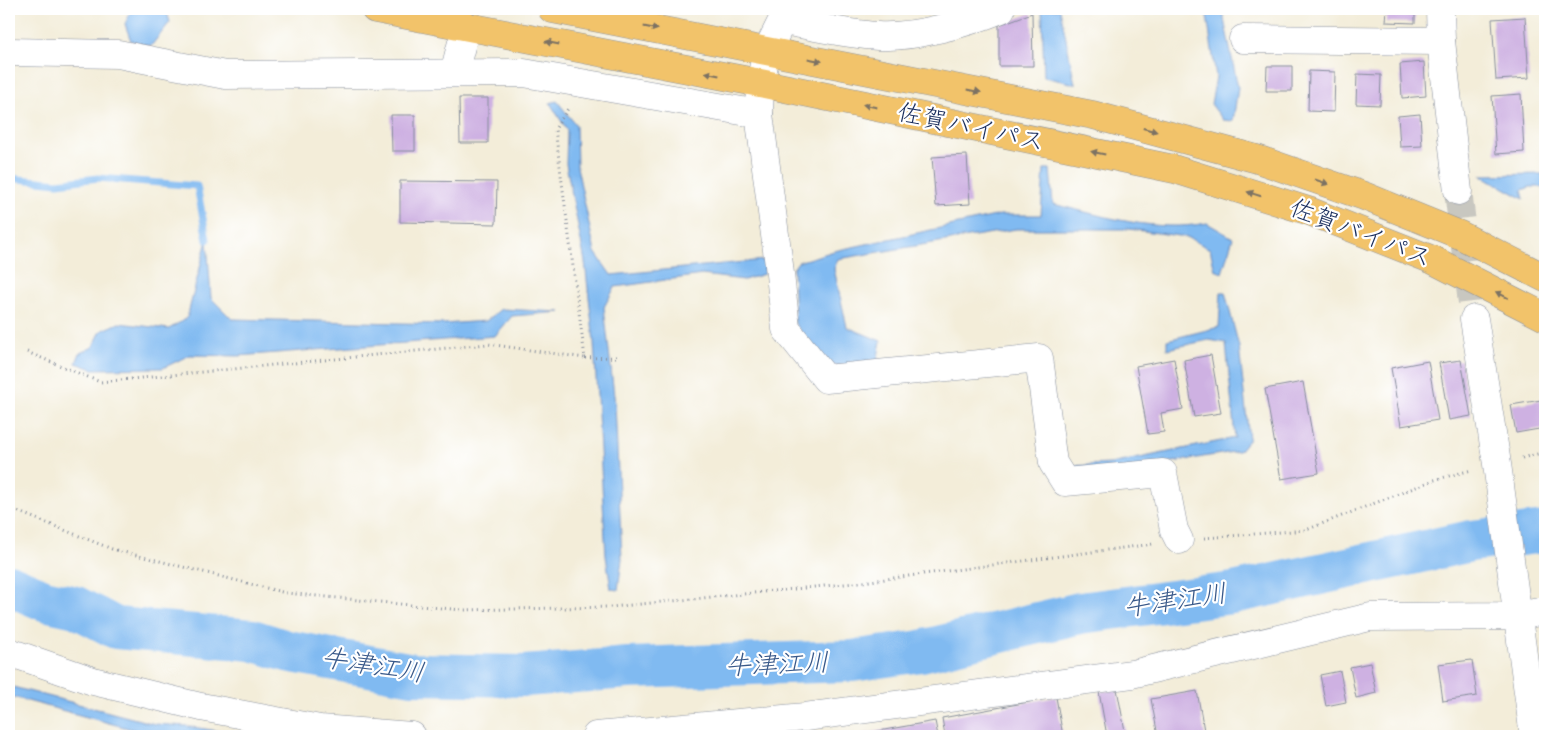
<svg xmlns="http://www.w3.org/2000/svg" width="1554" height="745" font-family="Caveat,'Klee One',sans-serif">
	<rect width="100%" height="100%" fill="#fff"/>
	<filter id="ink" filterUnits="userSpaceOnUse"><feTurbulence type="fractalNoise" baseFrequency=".02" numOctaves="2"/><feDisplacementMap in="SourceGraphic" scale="10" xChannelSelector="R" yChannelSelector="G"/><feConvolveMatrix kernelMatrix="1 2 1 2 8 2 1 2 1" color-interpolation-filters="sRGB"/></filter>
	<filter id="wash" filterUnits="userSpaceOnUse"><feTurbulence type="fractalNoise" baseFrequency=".0096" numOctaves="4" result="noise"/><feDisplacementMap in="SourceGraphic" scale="20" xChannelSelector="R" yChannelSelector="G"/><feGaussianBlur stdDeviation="1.12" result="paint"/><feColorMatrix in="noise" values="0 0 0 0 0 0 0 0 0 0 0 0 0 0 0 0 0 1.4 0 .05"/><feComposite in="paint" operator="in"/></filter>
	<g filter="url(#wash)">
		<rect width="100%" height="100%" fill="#f3edd9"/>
		<g fill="#80baf1" stroke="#4e74a8">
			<path d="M132 9H166L170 22 151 46 131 41 125 24Z"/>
			<path d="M1042 9H1060L1075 84 1044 77Z"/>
			<path d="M1206 9H1224V19L1238 88 1233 121 1223 120 1211 104 1216 77Z"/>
			<path d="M557 101 576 125 577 167 595 252 611 275 765 260 764 274 744 280 702 275 615 287 604 307 615 404 622 559 618 590 611 589 606 556 594 342 585 262 566 164 567 130 550 103Z"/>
			<path d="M1044 169H1050L1053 204C1103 216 1156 233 1207 223L1233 238 1222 273 1215 270 1210 249 1187 237 1129 229H1016L838 259 834 269 847 327 881 341 877 362 845 367 827 364 795 324 793 269 798 262 834 251 1000 215H1041Z"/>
			<path d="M1545 174V187H1530L1522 190 1524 199 1481 175Z"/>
			<path d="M207 240 211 298 232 319 443 324 486 321 501 309 561 312 512 316 495 336 238 356 190 355 163 368 93 369 76 363 80 353 93 347 101 331 119 323 169 329 187 318Z"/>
			<path d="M1221 292H1225L1239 347 1249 439 1239 451 1107 473 1070 472 1069 466 1111 464 1235 438 1226 343 1209 340 1167 349V340L1219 327Z"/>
			<path d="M9 686 155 724 186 726 249 736H157L9 696Z"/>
		</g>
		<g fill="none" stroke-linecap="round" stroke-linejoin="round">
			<path stroke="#80baf1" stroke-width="7" d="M9 178 58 183 98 178 197 186 207 240"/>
			<path stroke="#80baf1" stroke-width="42" d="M9 585 44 600 76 607 116 628 252 640 287 651 413 674 524 676 628 668 852 661 921 651 1080 613 1233 593 1471 541 1545 532"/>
		</g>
		<g id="blocks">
			<g fill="#ceb1e2">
				<path d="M1387 9H1415V23L1386 22Z"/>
				<path d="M1032 13 1033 66H999V25Z"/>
				<path d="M1525 17 1529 78 1496 80 1492 19Z"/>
				<path d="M1424 62 1426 96 1402 98 1400 64Z"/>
				<path d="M1267 66H1292V91H1266Z"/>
				<path d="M1309 71 1335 72 1334 112 1308 111Z"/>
				<path d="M1357 74 1381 75 1380 105 1356 104Z"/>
				<path d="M1521 94 1524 152 1496 154 1492 96Z"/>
				<path d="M459 98H488V143H460Z"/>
				<path d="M1420 114 1422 146 1400 147 1398 116Z"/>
				<path d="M391 115H415V151H392Z"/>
				<path d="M967 155 970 204 936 206 932 157Z"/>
				<path d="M400 181 497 182 496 224 400 222Z"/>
				<path d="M1211 355 1221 413 1194 417 1184 360Z"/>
				<path d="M1174 359 1183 409 1161 413 1164 432 1148 434 1136 366Z"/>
				<path d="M1461 360 1471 416 1449 420 1439 363Z"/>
				<path d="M1428 361 1438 420 1401 426 1391 368Z"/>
				<path d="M1303 382 1319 473 1281 479 1265 389Z"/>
				<path d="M1541 400 1545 428 1516 433 1511 405Z"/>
				<path d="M1472 660 1477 696 1443 701 1438 664Z"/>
				<path d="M1370 663 1376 693 1356 698 1350 667Z"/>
				<path d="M1340 671 1346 702 1326 706 1320 675Z"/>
				<path d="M1117 689 1126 736H1107L1099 692Z"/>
				<path d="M1197 691 1205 736H1158L1151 699Z"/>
				<path d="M1056 697 1063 736H945L942 718Z"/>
				<path d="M935 721 938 736H856V735Z"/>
			</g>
		</g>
	</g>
	<g filter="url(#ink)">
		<use href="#blocks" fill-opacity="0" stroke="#878e9c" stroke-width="1"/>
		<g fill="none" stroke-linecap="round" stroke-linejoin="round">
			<path stroke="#c8c7c0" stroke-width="28" stroke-dasharray="28 14" stroke-linecap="butt" d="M1458 191 1474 319"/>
			<g stroke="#878e9c" stroke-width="29">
				<g id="minor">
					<path d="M1001 9C967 23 915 38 878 36 846 34 814 26 782 21L767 51 760 83 759 114 779 265 786 329 826 379 1039 358 1053 463 1065 482 1163 473 1174 530 1179 540"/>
					<path d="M1440 9 1441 41 1458 191"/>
					<path d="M1243 39 1441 41"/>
					<path d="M9 52 118 54 225 75 524 73 759 114"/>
					<path d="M454 73 466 27"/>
					<path d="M1474 319 1497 464 1534 736"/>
					<path d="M9 652 93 681 201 707 320 729 412 736"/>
					<path d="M596 736 805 717 1132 674 1370 617 1517 616 1545 611"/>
				</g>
			</g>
			<g stroke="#878e9c" stroke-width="29">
				<g id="trunk">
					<path d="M375 9 760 83 1174 169 1309 211 1433 260 1545 317"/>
					<path d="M552 9 1093 115 1257 159 1364 196 1460 235 1545 278"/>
				</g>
			</g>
			<g stroke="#878e9c" stroke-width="3" stroke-dasharray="1 4" stroke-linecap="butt">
				<path d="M27 352 100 382 488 344 585 358 555 129 569 107"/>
				<path d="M585 358 617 357"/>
				<path d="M1522 458 1545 452"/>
				<path d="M9 508 112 549 286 593 462 610 611 607 855 583 1153 544"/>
				<path d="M1204 538 1306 530 1434 480 1472 470"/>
			</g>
			<use href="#minor" stroke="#fff" stroke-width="28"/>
			<use href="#trunk" stroke="#f2c36a" stroke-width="28"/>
		</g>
		<defs><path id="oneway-solid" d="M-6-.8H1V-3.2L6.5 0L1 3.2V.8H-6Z" transform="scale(1.25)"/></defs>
		<g fill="#7c7263">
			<use href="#oneway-solid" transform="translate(651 28) rotate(11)"/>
			<use href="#oneway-solid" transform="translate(552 43) rotate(-169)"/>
			<use href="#oneway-solid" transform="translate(815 60) rotate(11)"/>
			<use href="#oneway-solid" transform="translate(712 74) rotate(-169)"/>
			<use href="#oneway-solid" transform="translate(974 91) rotate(11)"/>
			<use href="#oneway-solid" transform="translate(870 106) rotate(-168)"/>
			<use href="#oneway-solid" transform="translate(1150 130) rotate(15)"/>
			<use href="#oneway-solid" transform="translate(1098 153) rotate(-168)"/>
			<use href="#oneway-solid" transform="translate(1322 182) rotate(19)"/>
			<use href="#oneway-solid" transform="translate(1254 194) rotate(-162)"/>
			<use href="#oneway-solid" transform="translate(1502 295) rotate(-153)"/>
		</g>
	</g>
	<g text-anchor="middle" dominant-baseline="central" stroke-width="4.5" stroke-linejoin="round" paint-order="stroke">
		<g font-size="25" fill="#1b2f5e" stroke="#fff">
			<text transform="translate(971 127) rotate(12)">佐賀バイパス</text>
			<text transform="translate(1361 233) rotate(21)">佐賀バイパス</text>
		</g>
		<g font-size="26" font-style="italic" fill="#39598a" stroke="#fff">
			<text transform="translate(1175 600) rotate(-8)">牛津江川</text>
			<text transform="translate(777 664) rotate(-2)">牛津江川</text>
			<text transform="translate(373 665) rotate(9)">牛津江川</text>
		</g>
	</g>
	<rect width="1554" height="745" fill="none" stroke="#fff" stroke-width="30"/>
</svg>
